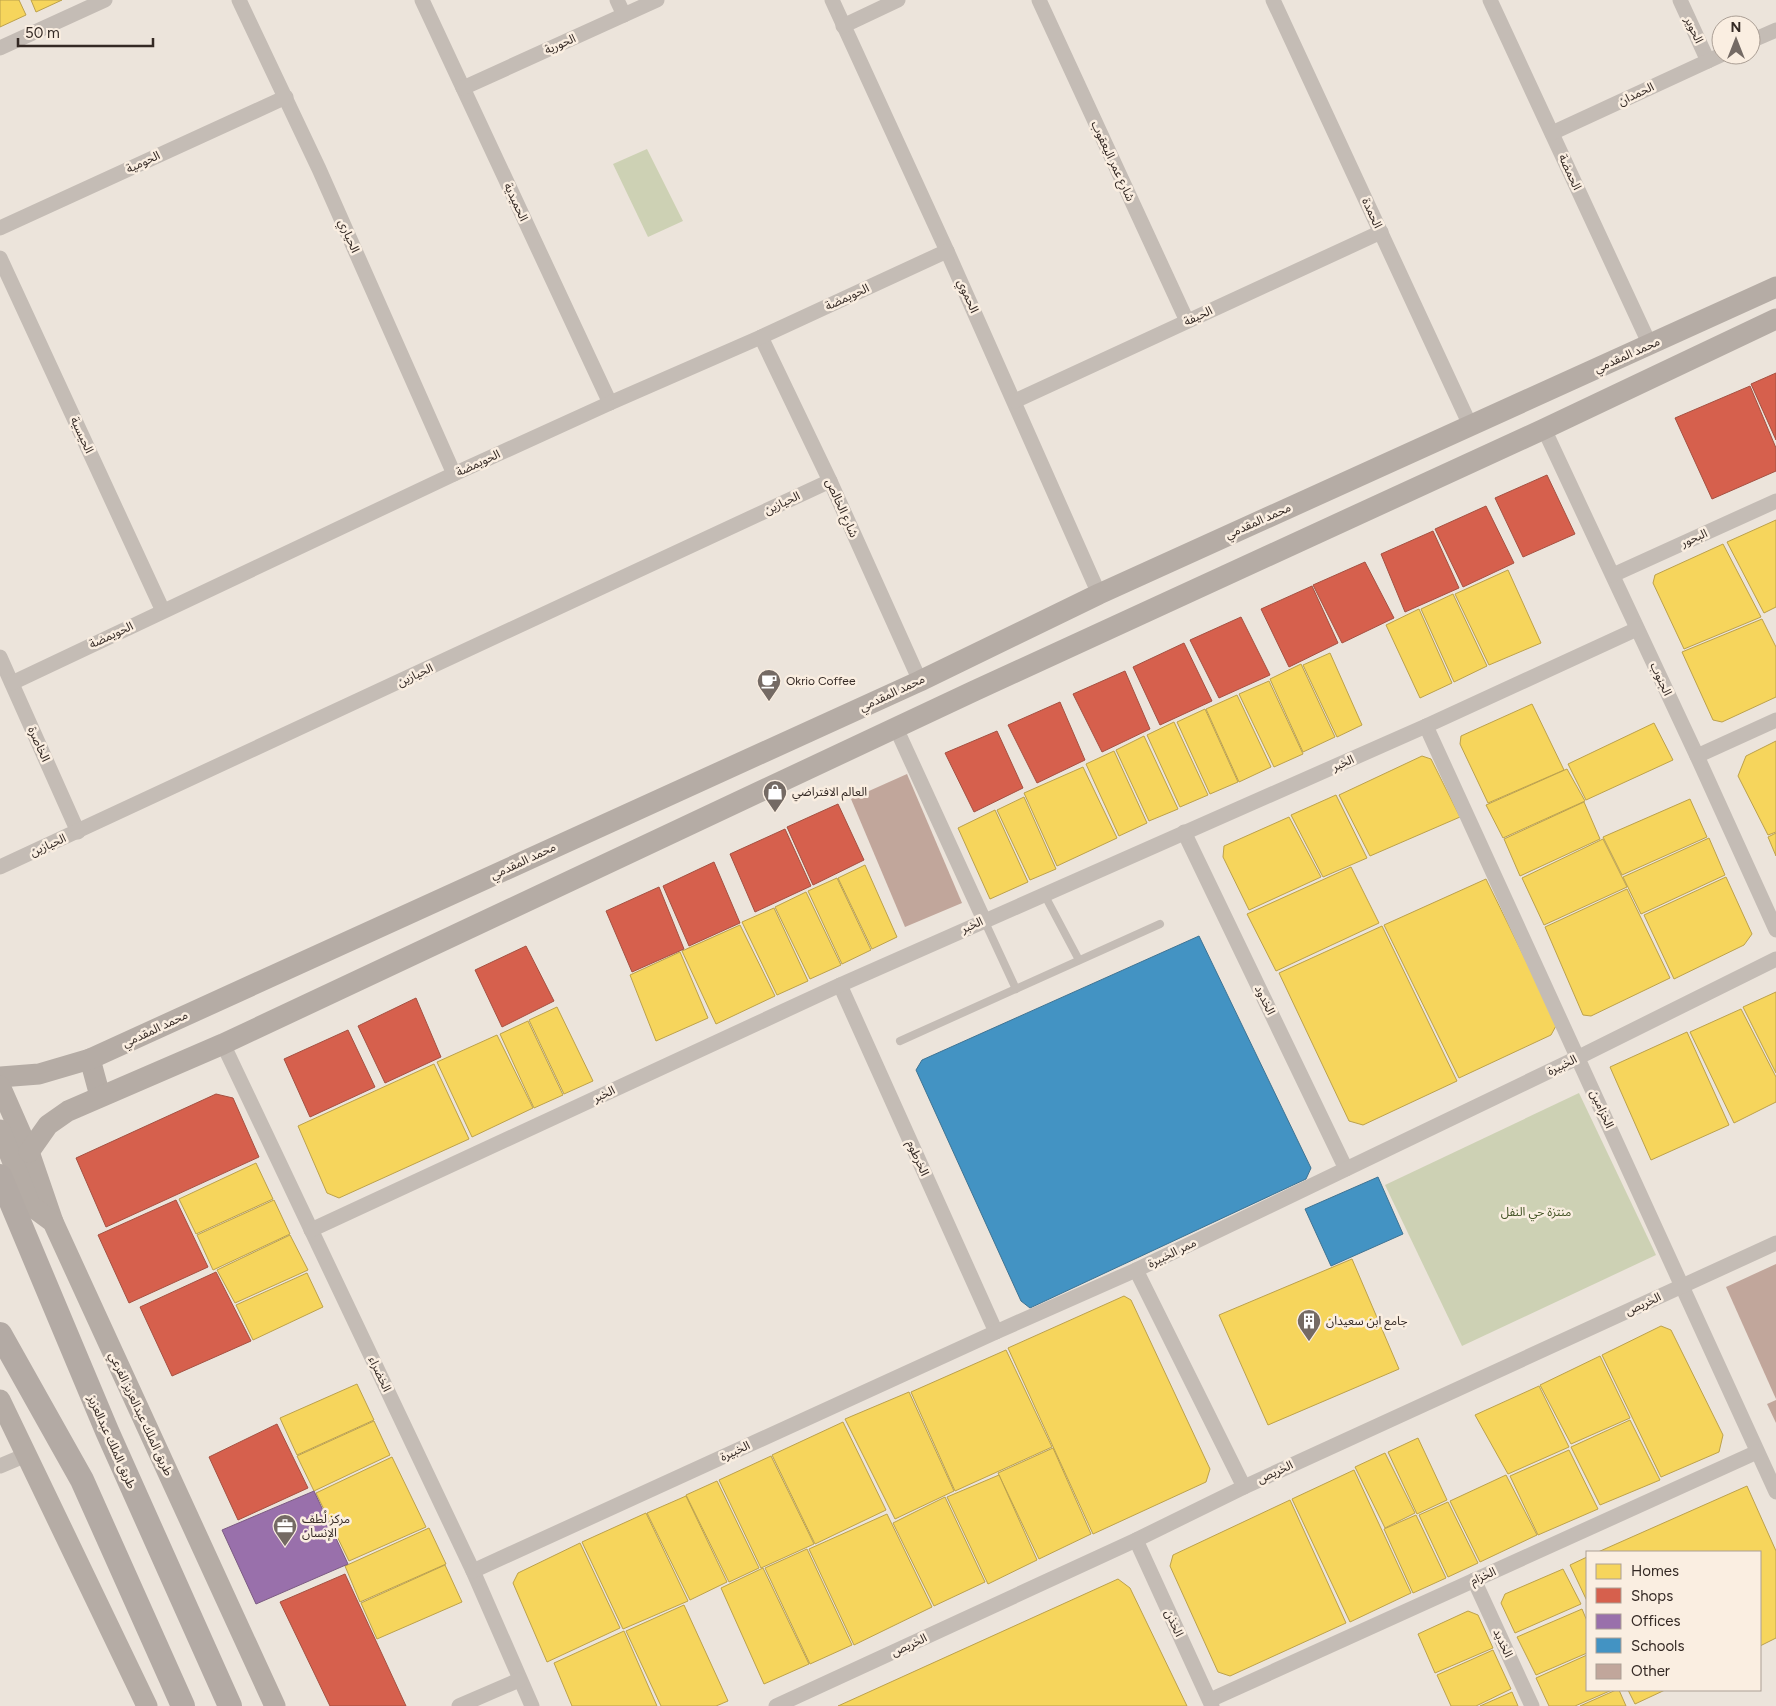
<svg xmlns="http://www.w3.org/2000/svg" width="1776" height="1706" font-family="Figtree,'Noto Sans Arabic',sans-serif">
	<rect width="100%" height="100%" fill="#ece4db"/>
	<g fill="#cdd1b4">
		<path d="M647 149 683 221 648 237 613 164Z"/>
		<path d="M1579 1093 1656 1255 1462 1346 1385 1185Z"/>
	</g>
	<g fill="#f6d55c" stroke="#bca14b">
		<path d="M0 0H19L26 15 0 27Z"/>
		<path d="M31 0H62L36 12Z"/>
		<path d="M1776 520V607L1764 613 1727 542Z"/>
		<path d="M1723 544 1761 617 1684 649 1653 583 1655 575Z"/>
		<path d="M1508 570 1541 643 1489 665 1455 594Z"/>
		<path d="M1453 594 1487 666 1454 682 1421 609Z"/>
		<path d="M1419 609 1452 683 1420 698 1386 625Z"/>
		<path d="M1762 619 1776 647V697L1722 722 1713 720 1682 652Z"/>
		<path d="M1330 653 1362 725 1337 737 1303 665Z"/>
		<path d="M1301 664 1335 737 1303 752 1270 679Z"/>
		<path d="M1269 681 1303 754 1274 767 1239 694Z"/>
		<path d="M1237 695 1271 767 1239 782 1206 709Z"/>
		<path d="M1532 704 1564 770 1488 803 1460 744 1461 736Z"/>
		<path d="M1205 709 1238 782 1210 794 1177 722Z"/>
		<path d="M1174 722 1208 795 1180 807 1147 735Z"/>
		<path d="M1654 723 1673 760 1586 800 1568 764Z"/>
		<path d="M1144 736 1178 809 1149 821 1116 750Z"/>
		<path d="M1776 741V832L1768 835 1738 776 1746 756Z"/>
		<path d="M1114 751 1147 823 1119 836 1086 764Z"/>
		<path d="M1422 756 1431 759 1460 817 1370 856 1339 795Z"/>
		<path d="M1083 767 1117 838 1057 866 1024 793Z"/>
		<path d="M1567 769 1585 801 1503 838 1486 805Z"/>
		<path d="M1336 795 1367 858 1323 877 1291 815Z"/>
		<path d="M1024 797 1056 869 1030 880 997 810Z"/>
		<path d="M1690 799 1707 837 1622 875 1603 837Z"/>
		<path d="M1584 802 1600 839 1520 876 1504 839Z"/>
		<path d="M995 810 1028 882 990 899 958 828Z"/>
		<path d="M1289 817 1321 877 1249 910 1223 857 1224 846Z"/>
		<path d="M1776 833V856L1768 837Z"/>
		<path d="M1709 838 1725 875 1641 914 1623 877Z"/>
		<path d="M1603 839 1627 887 1544 925 1522 878Z"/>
		<path d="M865 865 897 937 872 949 838 878Z"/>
		<path d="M1351 867 1379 923 1276 971 1247 914Z"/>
		<path d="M1726 877 1752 934 1744 945 1674 979 1644 915Z"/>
		<path d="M837 878 871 950 842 964 808 891Z"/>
		<path d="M1486 879 1557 1024 1551 1035 1459 1078 1384 925Z"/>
		<path d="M1627 889 1670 978 1591 1016 1583 1015 1545 927Z"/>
		<path d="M806 892 841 965 810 979 775 907Z"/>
		<path d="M774 908 808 981 777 995 742 922Z"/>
		<path d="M740 925 775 996 716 1024 682 951Z"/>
		<path d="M1382 926 1457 1081 1363 1125 1349 1121 1279 973Z"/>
		<path d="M680 952 708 1018 656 1041 630 975Z"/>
		<path d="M1776 992V1073L1743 1007Z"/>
		<path d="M557 1007 593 1081 564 1094 529 1020Z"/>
		<path d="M1741 1009 1776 1077V1102L1734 1123 1690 1032Z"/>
		<path d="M528 1021 563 1095 534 1108 500 1034Z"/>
		<path d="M1687 1032 1729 1125 1651 1160 1610 1067Z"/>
		<path d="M497 1035 533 1108 472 1137 437 1062Z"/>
		<path d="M434 1064 469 1139 339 1198 327 1193 298 1126Z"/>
		<path d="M256 1163 273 1199 196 1234 179 1199Z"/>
		<path d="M274 1200 290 1234 213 1270 197 1235Z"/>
		<path d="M290 1235 308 1270 235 1303 217 1270Z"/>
		<path d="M1352 1259 1399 1369 1268 1425 1219 1315Z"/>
		<path d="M307 1273 323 1307 253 1340 236 1305Z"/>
		<path d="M1124 1296 1131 1300 1210 1469 1206 1482 1093 1534 1008 1348Z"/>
		<path d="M1661 1326 1671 1330 1723 1435 1719 1452 1661 1477 1602 1355Z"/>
		<path d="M1006 1350 1052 1447 955 1491 911 1392Z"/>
		<path d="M1600 1356 1630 1418 1571 1444 1540 1385Z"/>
		<path d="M357 1384 374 1420 297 1455 280 1418Z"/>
		<path d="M1539 1386 1569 1447 1508 1474 1475 1415Z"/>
		<path d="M909 1392 954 1491 895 1519 845 1419Z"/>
		<path d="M1630 1420 1660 1480 1600 1505 1571 1447Z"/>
		<path d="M374 1421 390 1455 314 1491 297 1456Z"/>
		<path d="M843 1422 886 1510 815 1544 772 1455Z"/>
		<path d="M1418 1438 1447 1500 1417 1514 1388 1452Z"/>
		<path d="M1053 1448 1091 1534 1039 1559 998 1473Z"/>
		<path d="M1569 1450 1598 1509 1538 1535 1510 1476Z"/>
		<path d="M1385 1453 1415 1513 1385 1528 1355 1467Z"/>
		<path d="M771 1456 814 1544 761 1568 719 1480Z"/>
		<path d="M392 1457 426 1527 349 1561 316 1493Z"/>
		<path d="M1354 1470 1411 1593 1350 1622 1292 1499Z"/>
		<path d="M999 1475 1037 1560 988 1584 947 1497Z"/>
		<path d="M1506 1475 1537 1535 1480 1562 1450 1501Z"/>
		<path d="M717 1481 759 1568 729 1582 686 1495Z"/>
		<path d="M1747 1486 1776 1551V1638L1760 1646V1552H1598Z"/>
		<path d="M686 1496 727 1582 690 1600 647 1513Z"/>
		<path d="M945 1497 985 1582 934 1606 893 1523Z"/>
		<path d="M1290 1500 1346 1623 1230 1676 1218 1672 1170 1566 1173 1555Z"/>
		<path d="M1448 1502 1478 1563 1448 1577 1419 1515Z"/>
		<path d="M646 1513 688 1601 623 1629 582 1542Z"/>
		<path d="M887 1514 932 1607 854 1645 809 1549Z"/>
		<path d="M1416 1515 1446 1578 1413 1593 1384 1529Z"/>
		<path d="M429 1528 446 1564 360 1602 345 1566Z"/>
		<path d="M580 1543 620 1628 547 1662 513 1583 518 1573Z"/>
		<path d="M807 1549 852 1645 810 1664 765 1568Z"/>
		<path d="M1587 1557V1601L1570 1565Z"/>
		<path d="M445 1565 462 1602 377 1639 361 1603Z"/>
		<path d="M763 1568 809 1664 764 1684 721 1588Z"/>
		<path d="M1563 1569 1581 1604 1515 1633 1501 1603 1505 1594Z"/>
		<path d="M1118 1579 1130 1588 1187 1706H838Z"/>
		<path d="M684 1605 728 1701 716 1706H661L626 1631Z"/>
		<path d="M1582 1609 1587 1621V1653L1536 1675 1517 1637Z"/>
		<path d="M1468 1611 1478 1615 1493 1648 1435 1673 1418 1634Z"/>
		<path d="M624 1631 657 1706H572L554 1663Z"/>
		<path d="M1493 1650 1511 1689 1476 1706H1451L1437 1675Z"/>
		<path d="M1587 1655V1690H1612L1575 1706H1549L1536 1678Z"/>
		<path d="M1616 1690H1619L1626 1706H1580Z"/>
		<path d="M1628 1690H1665L1635 1704Z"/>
		<path d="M1512 1692 1518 1706H1480Z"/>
	</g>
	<g fill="#d6604d" stroke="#a55041">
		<path d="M1776 373V440L1751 384Z"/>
		<path d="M1750 386 1776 448V471L1712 499 1675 418Z"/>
		<path d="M1547 475 1575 534 1523 557 1495 498Z"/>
		<path d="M1486 506 1514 563 1463 587 1435 529Z"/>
		<path d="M1433 531 1459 588 1405 612 1381 554Z"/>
		<path d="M1365 562 1394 618 1342 643 1313 585Z"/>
		<path d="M1312 586 1338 643 1289 667 1261 609Z"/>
		<path d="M1241 617 1270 675 1219 698 1190 640Z"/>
		<path d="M1184 643 1212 701 1160 725 1133 667Z"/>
		<path d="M1125 671 1150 729 1102 752 1073 694Z"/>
		<path d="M1060 702 1085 760 1037 783 1008 725Z"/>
		<path d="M997 731 1023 788 974 812 945 753Z"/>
		<path d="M838 804 864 860 813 885 787 827Z"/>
		<path d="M785 829 811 886 755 912 730 854Z"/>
		<path d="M714 862 740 923 689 946 663 886Z"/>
		<path d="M659 887 684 949 632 972 606 911Z"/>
		<path d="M526 946 554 1001 502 1027 475 970Z"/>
		<path d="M416 998 441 1057 385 1083 358 1026Z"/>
		<path d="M348 1030 375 1087 310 1117 284 1059Z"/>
		<path d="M216 1094 233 1098 259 1157 106 1227 76 1158Z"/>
		<path d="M176 1200 208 1267 129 1303 98 1235Z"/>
		<path d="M216 1272 251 1341 172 1376 140 1307Z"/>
		<path d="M277 1424 308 1488 238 1520 209 1457Z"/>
		<path d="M345 1574 406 1706H330L280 1602Z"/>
	</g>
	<path fill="#9970ab" stroke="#7b5b82" d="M314 1491 348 1564 256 1604 222 1530Z"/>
	<g fill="#4393c3" stroke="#3e7393">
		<path d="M1199 936 1311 1168 1306 1179 1030 1308 1021 1301 916 1070 922 1060Z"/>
		<path d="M1378 1177 1403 1234 1331 1266 1305 1209Z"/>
	</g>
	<g fill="#c1a69b">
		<path d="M907 774 962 903 905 927 851 799Z"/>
		<path d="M1776 1264V1399L1726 1287Z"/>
		<path d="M1776 1400V1423L1767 1404Z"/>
	</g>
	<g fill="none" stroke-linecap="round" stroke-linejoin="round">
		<g stroke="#c4bcb5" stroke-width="8">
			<path d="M1044 894 1079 960"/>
			<path d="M984 920 1016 989"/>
			<path d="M900 1041 1160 924"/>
		</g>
		<g stroke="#c4bcb5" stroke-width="15">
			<path d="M239 0 319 169 454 474"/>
			<path d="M422 0 610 403"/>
			<path d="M617 0 624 15"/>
			<path d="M832 0 947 251 1099 594"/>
			<path d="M1039 0 1187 321"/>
			<path d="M1273 0 1470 425"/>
			<path d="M1490 0 1650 345"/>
			<path d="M1680 0 1708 61"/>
			<path d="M843 26 898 0"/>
			<path d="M1751 41 1776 30"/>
			<path d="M0 48 105 0"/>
			<path d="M463 88 657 0"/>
			<path d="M1552 133 1721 55"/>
			<path d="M0 228 286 97"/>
			<path d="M0 258 163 611"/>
			<path d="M761 337 830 481 920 681"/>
			<path d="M1015 401 1381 232"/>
			<path d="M1544 429 1697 756 1776 930"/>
			<path d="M1613 575 1776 501"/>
			<path d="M0 657 78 832"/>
			<path d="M12 683 454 474 610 403 761 337 947 251"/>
			<path d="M1426 726 1776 1492"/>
			<path d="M896 728 984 920"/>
			<path d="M1697 756 1776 720"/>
			<path d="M1184 832 1346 1169"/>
			<path d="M0 867 830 481"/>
			<path d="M840 985 996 1332"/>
			<path d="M223 1044 473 1571 532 1706"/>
			<path d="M311 1230 840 985 1426 726 1637 629"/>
			<path d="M1136 1270 1244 1487"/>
			<path d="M0 1466 26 1455"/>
			<path d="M1136 1540 1212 1706"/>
			<path d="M473 1571 996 1332 1136 1270 1579 1057 1776 959"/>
			<path d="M1474 1580 1532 1706"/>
			<path d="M1210 1700 1757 1452"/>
			<path d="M459 1706 519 1680"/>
			<path d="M776 1706 1136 1540 1244 1487 1776 1243"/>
		</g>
		<g stroke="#b5aca5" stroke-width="21">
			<path d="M90 1059 100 1096"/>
			<path d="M0 1077 39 1074 90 1059 920 681 1099 594 1776 287"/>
			<path d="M0 1086 29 1152 53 1222"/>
			<path d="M0 1130 30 1205 53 1222 275 1706"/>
			<path d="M29 1152 48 1125 68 1111 223 1044 974 691 1544 429 1776 319"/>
			<path d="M0 1400 147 1706"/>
		</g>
		<g stroke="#b3aaa4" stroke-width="24">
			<path d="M0 1176 107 1431 230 1706"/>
			<path d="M0 1334 82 1480 183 1706"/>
		</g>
	</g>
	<defs>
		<g id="cafe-pin" transform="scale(1.25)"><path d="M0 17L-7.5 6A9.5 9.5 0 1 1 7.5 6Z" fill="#746a64" stroke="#faeee1"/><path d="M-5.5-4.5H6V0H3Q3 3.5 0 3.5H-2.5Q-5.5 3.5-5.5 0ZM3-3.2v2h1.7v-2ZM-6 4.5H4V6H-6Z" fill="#fff"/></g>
		<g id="shop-pin" transform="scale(1.25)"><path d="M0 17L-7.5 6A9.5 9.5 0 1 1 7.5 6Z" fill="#746a64" stroke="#faeee1"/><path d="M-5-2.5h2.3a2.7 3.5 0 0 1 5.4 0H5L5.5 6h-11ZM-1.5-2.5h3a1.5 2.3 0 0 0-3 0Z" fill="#fff"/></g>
		<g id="building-pin" transform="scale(1.25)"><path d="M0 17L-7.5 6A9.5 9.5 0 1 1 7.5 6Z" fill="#746a64" stroke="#faeee1"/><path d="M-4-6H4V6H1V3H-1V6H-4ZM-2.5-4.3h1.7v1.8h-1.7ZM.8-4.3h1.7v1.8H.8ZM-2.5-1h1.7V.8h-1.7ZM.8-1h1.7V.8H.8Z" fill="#fff"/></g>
		<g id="office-pin" transform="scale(1.25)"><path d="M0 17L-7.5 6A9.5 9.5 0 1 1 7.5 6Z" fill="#746a64" stroke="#faeee1"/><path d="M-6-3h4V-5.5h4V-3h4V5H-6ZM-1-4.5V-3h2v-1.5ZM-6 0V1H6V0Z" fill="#fff"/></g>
	</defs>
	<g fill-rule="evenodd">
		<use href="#cafe-pin" x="769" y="681"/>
		<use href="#shop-pin" x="775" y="792"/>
		<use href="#building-pin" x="1309" y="1321"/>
		<use href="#office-pin" x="285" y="1526"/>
	</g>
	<g text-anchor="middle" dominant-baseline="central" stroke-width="5" stroke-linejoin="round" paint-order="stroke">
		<g font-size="12" fill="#342924" stroke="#faeee1">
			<text transform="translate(1694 30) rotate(65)">الحوير</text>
			<text transform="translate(560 44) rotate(-24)">الحورية</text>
			<text transform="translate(1636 94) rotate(-25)">الحمدان</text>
			<text transform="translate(1113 161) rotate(65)">شارع عمر اليعقوب</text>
			<text transform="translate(143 162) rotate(-25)">الحومية</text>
			<text transform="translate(1570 172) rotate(65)">الحمضة</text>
			<text transform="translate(516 202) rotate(65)">الحميدية</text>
			<text transform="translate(1372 213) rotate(65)">الحمدة</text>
			<text transform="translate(349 236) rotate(66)">الحياري</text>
			<text transform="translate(968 296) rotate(66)">الحموي</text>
			<text transform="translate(847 297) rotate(-25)">الحويمضة</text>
			<text transform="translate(1198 316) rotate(-25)">الحيفة</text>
			<text transform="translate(1627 355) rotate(-24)">محمد المقدمي</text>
			<text transform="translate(82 435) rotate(65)">الحيسية</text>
			<text transform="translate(478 463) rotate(-25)">الحويمضة</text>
			<text transform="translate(782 503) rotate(-25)">الحيازين</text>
			<text transform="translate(842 508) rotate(66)">شارع الخالص</text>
			<text transform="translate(1258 521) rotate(-24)">محمد المقدمي</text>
			<text transform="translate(1694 538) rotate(-24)">البحور</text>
			<text transform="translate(111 635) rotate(-25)">الحويمضة</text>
			<text transform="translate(415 675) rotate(-25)">الحيازين</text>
			<text transform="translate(1661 679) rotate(65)">الجنوب</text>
			<text transform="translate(892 693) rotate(-25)">محمد المقدمي</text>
			<text transform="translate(39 744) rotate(66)">الخاصرة</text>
			<text transform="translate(1343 763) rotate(-24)">الخبر</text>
			<text transform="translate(48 845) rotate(-24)">الحيازين</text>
			<text transform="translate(523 861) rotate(-25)">محمد المقدمي</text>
			<text transform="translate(972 925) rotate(-24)">الخبر</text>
			<text transform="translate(1265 1000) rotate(64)">الخدود</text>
			<text transform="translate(155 1029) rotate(-25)">محمد المقدمي</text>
			<text transform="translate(1562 1065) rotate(-26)">الخبيرة</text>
			<text transform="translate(604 1094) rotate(-25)">الخبر</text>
			<text transform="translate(1602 1109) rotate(66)">الخزامين</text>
			<text transform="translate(918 1158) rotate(66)">الخرطوم</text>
			<text transform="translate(1172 1253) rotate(-26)">ممر الخبيرة</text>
			<text transform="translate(1643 1304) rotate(-25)">الخريص</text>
			<text transform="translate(380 1374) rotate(65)">الخضراء</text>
			<text transform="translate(141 1414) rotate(65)">طريق الملك عبدالعزيز الفرعي</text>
			<text transform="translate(112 1442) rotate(66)">طريق الملك عبدالعزيز</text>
			<text transform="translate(735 1451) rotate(-25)">الخبيرة</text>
			<text transform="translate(1275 1472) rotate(-25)">الخريص</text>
			<text transform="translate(1483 1576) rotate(-24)">الخزام</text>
			<text transform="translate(1174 1623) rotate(65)">الخذن</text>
			<text transform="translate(1503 1643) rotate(65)">الخديد</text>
			<text transform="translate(909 1645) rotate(-25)">الخريص</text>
		</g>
		<g font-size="12" fill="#342924" stroke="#faeee1" text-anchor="start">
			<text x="786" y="681">Okrio Coffee</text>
			<text x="792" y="792">العالم الافتراضي</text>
			<text x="1326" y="1321">جامع ابن سعيدان</text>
			<text x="302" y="1519">مركز لُطف<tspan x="302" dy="14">الإنسان</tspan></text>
		</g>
		<g font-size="12" fill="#445426" stroke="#faeee1">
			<text x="1536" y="1212">منتزة حي النفل</text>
		</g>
	</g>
	<rect x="1586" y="1551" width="175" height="140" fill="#faeee1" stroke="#ab9f95"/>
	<rect x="1596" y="1564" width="25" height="15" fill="#f6d55c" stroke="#ab9f95"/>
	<text x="1631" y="1576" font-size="15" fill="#342924">Homes</text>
	<rect x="1596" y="1588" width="25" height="15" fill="#d6604d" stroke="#ab9f95"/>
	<text x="1631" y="1601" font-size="15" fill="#342924">Shops</text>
	<rect x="1596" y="1614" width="25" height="15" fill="#9970ab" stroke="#ab9f95"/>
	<text x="1631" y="1626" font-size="15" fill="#342924">Offices</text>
	<rect x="1596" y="1638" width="25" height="15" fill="#4393c3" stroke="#ab9f95"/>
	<text x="1631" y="1651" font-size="15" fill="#342924">Schools</text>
	<rect x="1596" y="1664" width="25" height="15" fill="#c1a69b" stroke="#ab9f95"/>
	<text x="1631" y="1676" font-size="15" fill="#342924">Other</text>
	<g transform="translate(1736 40)"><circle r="24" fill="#faeee1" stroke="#ab9f95"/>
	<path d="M0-4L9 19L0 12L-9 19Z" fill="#746a64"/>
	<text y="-8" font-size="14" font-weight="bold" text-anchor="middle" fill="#342924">N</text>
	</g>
	<path d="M18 38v8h135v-8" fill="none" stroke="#342924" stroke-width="2.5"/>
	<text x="25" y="38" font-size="15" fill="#342924" stroke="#faeee1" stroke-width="4" paint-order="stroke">50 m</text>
</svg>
